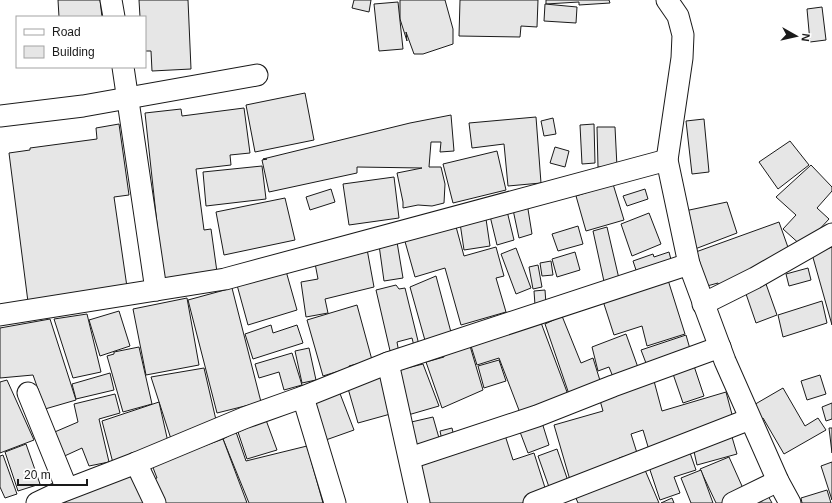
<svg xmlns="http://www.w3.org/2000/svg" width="832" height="503" font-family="Arial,sans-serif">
	<rect width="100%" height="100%" fill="#fff"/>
	<g fill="#e6e6e6" stroke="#1a1a1a">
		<path d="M58 0H100L102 17H59Z"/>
		<path d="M139 0H188L191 69 152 71 151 51H145V17H140Z"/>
		<path d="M354 0H371L369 12 352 8Z"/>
		<path d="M400 0H445L453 29V44L423 54H414L406 32 407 41 400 19Z"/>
		<path d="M460 0H538L537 27 521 26 520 37 459 36Z"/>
		<path d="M546 0H609L610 3 579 5V2L546 4Z"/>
		<path d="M398 2 403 49 379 51 374 4Z"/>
		<path d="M545 4 577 7 576 23 544 21Z"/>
		<path d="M822 7 826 40 810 42 807 9Z"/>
		<path d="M305 93 314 140 255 152 246 105Z"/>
		<path d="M244 108 250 153 230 155 231 165 196 169 204 230 211 229 217 272 163 279 145 113 181 109 182 116Z"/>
		<path d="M451 115 454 151 440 152 441 142H431L429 167H441L445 184 444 203 432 206 418 205 403 208V202L397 173 422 168 357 167V173L269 192 262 160 267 159H263L410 123Z"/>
		<path d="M536 117 541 183 508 186 504 144 472 148 469 123Z"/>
		<path d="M553 118 556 134 544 136 541 121Z"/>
		<path d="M704 119 709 172 692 174 686 121Z"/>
		<path d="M119 124 129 195 114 197 127 287 28 302 9 153 30 150V148L97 139 96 128Z"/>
		<path d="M594 124 595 163 582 164 580 125Z"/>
		<path d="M597 127H615L617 167H598Z"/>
		<path d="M790 141 809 165 778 189 759 162Z"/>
		<path d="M555 147 569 151 565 167 550 163Z"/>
		<path d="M497 151 506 190 453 203 443 164Z"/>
		<path d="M811 165 832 187V191L817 208 829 219 803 247 783 229 796 215 776 197Z"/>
		<path d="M262 166 266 199 206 206 203 172Z"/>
		<path d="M394 177 399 218 349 225 343 184Z"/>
		<path d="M613 184 624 220 586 231 576 196Z"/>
		<path d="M331 189 335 202 310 210 306 197Z"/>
		<path d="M645 189 648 199 627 206 623 196Z"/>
		<path d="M285 198 295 240 224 255 216 212Z"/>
		<path d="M727 202 737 233 695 249 680 212Z"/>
		<path d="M527 203 532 234 519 238 512 205Z"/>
		<path d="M507 211 514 240 497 245 490 216Z"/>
		<path d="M649 213 661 244 632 256 621 224Z"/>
		<path d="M486 219 490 246 464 250 460 223Z"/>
		<path d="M779 222 790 253 722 293 718 283 707 286 693 253Z"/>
		<path d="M455 223 464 256 496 247 504 276 496 278 506 312 461 325 445 268 415 277 404 238Z"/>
		<path d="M578 226 583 244 558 251 552 234Z"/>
		<path d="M607 227 620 283 605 286 593 231Z"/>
		<path d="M397 242 403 278 384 281 379 245Z"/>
		<path d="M832 247V325L812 254Z"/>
		<path d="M516 248 531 288 516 294 501 254Z"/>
		<path d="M367 249 374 287 325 299 328 313 306 317 301 282 318 279 314 258Z"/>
		<path d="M575 252 580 270 557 277 552 259Z"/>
		<path d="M669 252 673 267 639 279 633 261 653 254 654 257Z"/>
		<path d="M551 261 553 275 542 276 540 263Z"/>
		<path d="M538 265 542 287 533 289 529 267Z"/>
		<path d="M808 268 811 280 789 286 786 274Z"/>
		<path d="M286 271 297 310 248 325 237 285Z"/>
		<path d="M436 276 452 336 426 344 410 287Z"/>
		<path d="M668 280 685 334 647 346 642 326 614 335 603 301Z"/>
		<path d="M766 284 777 315 756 323 745 291Z"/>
		<path d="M396 285 399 289 405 288 419 345 414 346 412 338 397 342 399 353 391 355 376 290Z"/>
		<path d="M232 288 261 402 217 413 188 300Z"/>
		<path d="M545 290 546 304 535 305 534 291Z"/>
		<path d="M187 298 199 365 146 375 133 309Z"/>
		<path d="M822 301 827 323 783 337 778 315Z"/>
		<path d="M357 305 372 360 349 366V368L323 376 307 320Z"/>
		<path d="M119 311 130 346 100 356 89 320Z"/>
		<path d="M87 314 101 372 73 378 54 319Z"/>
		<path d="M562 316 581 363 593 358 602 387 571 400 545 324Z"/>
		<path d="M50 319 76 400 45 409 33 375 0 378V328Z"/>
		<path d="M540 320 570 400 522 418 499 358 477 365 471 346Z"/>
		<path d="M271 325 273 333 297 325 303 343 253 359 245 334Z"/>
		<path d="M626 334 640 373 615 382 609 367 598 371 592 347Z"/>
		<path d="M686 335 692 356 649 371 641 350Z"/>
		<path d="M470 346 483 390 442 408 426 362 444 357V355Z"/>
		<path d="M139 347 152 404 123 412 107 356 114 354V352Z"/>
		<path d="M309 348 316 380 302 383 295 351Z"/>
		<path d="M292 353 302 385 284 390 279 372 259 378 255 364Z"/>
		<path d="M499 360 506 381 484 388 478 366Z"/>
		<path d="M693 363 704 396 683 403 672 371Z"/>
		<path d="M423 364 439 406 408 415 395 371Z"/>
		<path d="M204 368 216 420 171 439 151 377Z"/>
		<path d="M110 373 114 390 76 399 72 384Z"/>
		<path d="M385 373 394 413 358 423 347 385Z"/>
		<path d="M820 375 826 394 807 400 801 381Z"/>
		<path d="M7 380 34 440 0 453V382Z"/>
		<path d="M654 381 662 411 726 392 734 422 649 450 643 430 631 434 637 453 619 458 621 466 570 480 554 425 603 411 599 397Z"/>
		<path d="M783 388 805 426 818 418 826 430 784 454 763 418 760 420 752 406Z"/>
		<path d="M339 391 354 430 323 441 308 400Z"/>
		<path d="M115 394 120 413 99 419 109 462 89 466 82 448 58 459 50 434 78 422 74 404Z"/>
		<path d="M159 402 168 442 113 463 102 421Z"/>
		<path d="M832 403V419L826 421 822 407Z"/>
		<path d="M540 416 549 445 528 453 517 424Z"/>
		<path d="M433 417 441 445 415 453 407 423Z"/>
		<path d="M266 420 277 450 247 459 238 432Z"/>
		<path d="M452 428 455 441 443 445 440 431Z"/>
		<path d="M829 428H832V453Z"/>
		<path d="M503 429 513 460 534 453 547 494 522 503H429L413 460Z"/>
		<path d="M236 432 246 461 307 446 323 503H249L223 439Z"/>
		<path d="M732 437 737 454 697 465 693 447Z"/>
		<path d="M223 439 247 503H162L151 480 157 478 152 465Z"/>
		<path d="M26 444 40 484 18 491 5 452Z"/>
		<path d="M688 447 696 470 674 477 680 493 660 500 647 461Z"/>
		<path d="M557 449 568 481 549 487 538 456Z"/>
		<path d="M3 455 17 494 5 498 0 487V456Z"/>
		<path d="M729 457 746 495 728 503H716L700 469Z"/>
		<path d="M832 462V500L821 466Z"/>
		<path d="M642 463 659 503H578L573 491Z"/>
		<path d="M701 470 713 503H691L681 478Z"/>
		<path d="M133 471 151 503H65L63 498Z"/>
		<path d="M827 490 831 503H802L801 498Z"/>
		<path d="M766 492 772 503H742Z"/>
		<path d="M672 498 674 503H661Z"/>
	</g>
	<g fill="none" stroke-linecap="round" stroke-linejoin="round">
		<g stroke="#1a1a1a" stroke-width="23">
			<g id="minor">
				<path d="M111 0 114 17"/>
				<path d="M667 0 678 16 683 35 682 58 667 160 689 264 725 361 778 481 790 503"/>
				<path d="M123 67 156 290"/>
				<path d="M0 116 83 106 257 75"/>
				<path d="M703 304 755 278 832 234"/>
				<path d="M0 315 225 279 667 160"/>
				<path d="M388 363 419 503"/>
				<path d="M28 393 67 489"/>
				<path d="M303 397 335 503"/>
				<path d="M410 458 537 416 613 386 720 347"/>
				<path d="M136 463 155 503"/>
				<path d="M37 503 58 493 136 463 244 418 303 397 388 363 689 264"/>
				<path d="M534 503 750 419"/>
				<path d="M733 503 778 481"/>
			</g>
		</g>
		<use href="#minor" stroke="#fff" stroke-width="21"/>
	</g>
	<rect x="16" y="16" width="130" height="52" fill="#ffffff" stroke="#a3a3a3"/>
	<rect x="24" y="29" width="20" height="6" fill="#ffffff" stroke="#a3a3a3"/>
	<text x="52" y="36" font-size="12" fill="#1a1a1a">Road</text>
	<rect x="24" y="46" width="20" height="12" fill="#e6e6e6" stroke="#a3a3a3"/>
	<text x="52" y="56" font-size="12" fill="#1a1a1a">Building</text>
	<g transform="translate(796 36) rotate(98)" stroke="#ffffff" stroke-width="3" paint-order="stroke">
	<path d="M0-3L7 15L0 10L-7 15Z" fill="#1a1a1a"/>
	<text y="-6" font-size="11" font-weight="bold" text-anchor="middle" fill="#1a1a1a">N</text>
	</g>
	<path d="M18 479v6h69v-6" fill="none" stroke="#1a1a1a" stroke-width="2"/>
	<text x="24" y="479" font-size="12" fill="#1a1a1a" stroke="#ffffff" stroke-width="3" paint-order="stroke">20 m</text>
</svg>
